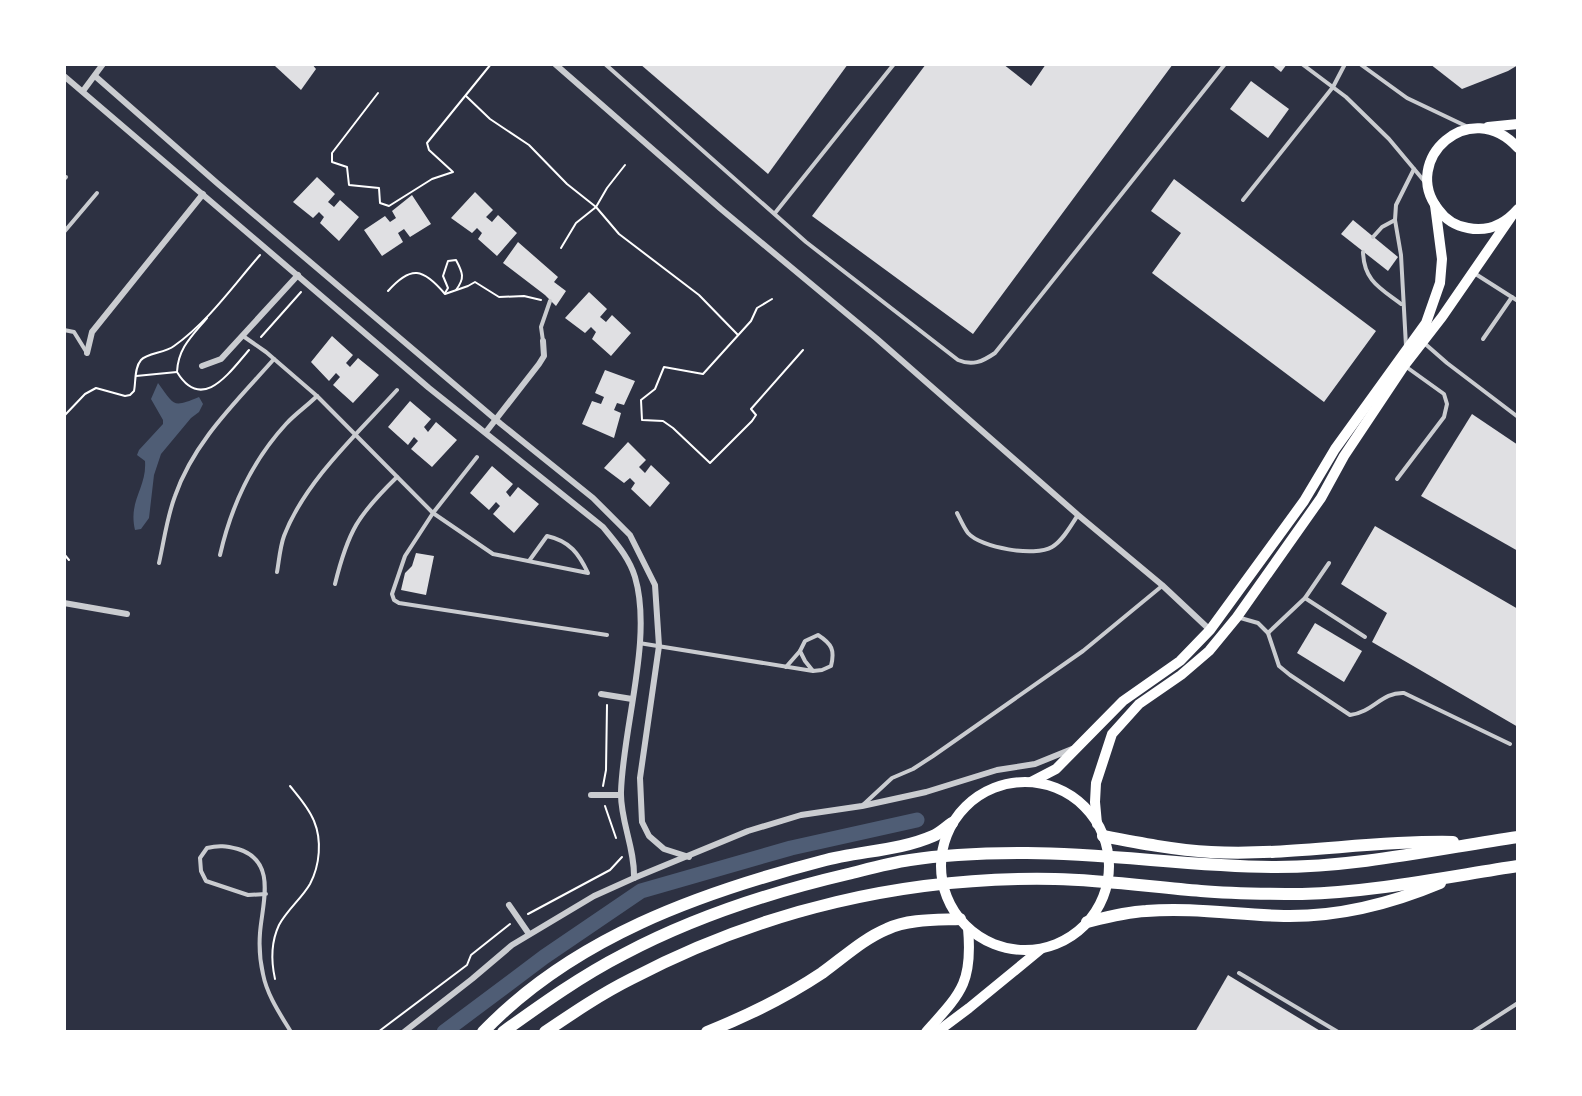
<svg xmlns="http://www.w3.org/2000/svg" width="1582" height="1096" font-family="'Space Grotesk',sans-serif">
	<rect width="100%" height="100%" fill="#2d3142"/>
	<path fill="#4f5d75" d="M158 383C175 406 172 408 199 397L203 404 199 412 191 418 161 454 154 475 149 518 141 529 135 530C128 500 147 488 145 461L137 455 139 450 163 424V420L151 399Z"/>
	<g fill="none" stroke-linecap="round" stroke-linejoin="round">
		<path stroke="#4f5d75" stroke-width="15" d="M444 1032 544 957 641 891 791 848 917 820"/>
	</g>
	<g fill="#e0e0e3">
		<path d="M277 64H312L316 69 301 90 275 66Z"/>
		<path d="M640 64H848L768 174Z"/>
		<path d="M926 64H1003L1031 86 1046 64H1173L973 334 812 216Z"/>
		<path d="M1271 64H1287L1281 72Z"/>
		<path d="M1430 64H1518V65L1508 71 1462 89Z"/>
		<path d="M1251 81 1289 109 1268 138 1230 109Z"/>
		<path d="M317 177 335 194 328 202 334 207 340 200 359 217 339 241 320 223 324 217 319 212 313 218 293 202Z"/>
		<path d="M1174 179 1376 331 1324 402 1152 273 1181 233 1151 211Z"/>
		<path d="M475 192 493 210 486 217 492 222 498 215 517 233 497 256 478 239 482 233 477 228 472 233 451 218Z"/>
		<path d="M412 195 431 224 410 237 404 229 398 233 403 242 382 256 364 230 385 216 390 222 396 218 392 211Z"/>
		<path d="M1353 220 1398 257 1388 271 1341 234Z"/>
		<path d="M518 242 558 277 554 282 566 291 556 306 545 295 503 263Z"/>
		<path d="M589 292 607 309 600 317 606 322 612 315 631 333 611 356 592 339 596 332 591 327 585 333 565 318Z"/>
		<path d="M332 336 353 355 346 363 350 367 358 358 379 375 353 403 333 385 340 377 336 373 329 381 311 362Z"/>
		<path d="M605 370 635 381 624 405 617 403 614 410 621 413 614 438 582 424 592 401 601 404 604 397 595 393Z"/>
		<path d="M410 401 431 419 424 427 428 432 436 422 457 440 432 467 411 449 418 441 414 437 408 445 388 427Z"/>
		<path d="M1472 414 1518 445V551L1421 496Z"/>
		<path d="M628 442 646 460 639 467 645 473 651 465 670 483 650 507 631 489 635 483 630 478 624 483 604 468Z"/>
		<path d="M492 466 513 484 506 492 510 497 518 487 539 504 514 533 493 514 500 506 496 502 489 510 470 493Z"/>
		<path d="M1375 526 1518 609V727L1372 642 1387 613 1341 584Z"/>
		<path d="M416 553 434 556 426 595 401 590 405 573 412 566Z"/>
		<path d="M1315 623 1362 651 1344 682 1297 653Z"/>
		<path d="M1228 975 1322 1032H1195Z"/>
	</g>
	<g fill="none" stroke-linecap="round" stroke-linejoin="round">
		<g stroke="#fff" stroke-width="2">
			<path d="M378 93 332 153V162L347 167 349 185 379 188 380 203 389 206 432 179 453 172 429 150 427 143 491 64"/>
			<path d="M466 96 490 119 529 145 567 184 596 207 619 234 699 295 738 335"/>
			<path d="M561 248 576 223 596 207 607 188 625 165"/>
			<path d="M388 291C411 265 423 268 445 294L468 286 475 282 499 297 524 296 541 300"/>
			<path d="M445 293 448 288 443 276 448 261 456 260C463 273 465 278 456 290"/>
			<path d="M772 299 757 308 751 321 703 374 664 367 655 389 641 400 642 420 663 421 673 428 710 463 752 421 756 415 751 409 803 350"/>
			<path d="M207 318C192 336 178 348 177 372 202 413 229 373 249 350"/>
			<path d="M261 337 301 292"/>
			<path d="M136 376 177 372"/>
			<path d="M64 416 85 394 96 388 125 396 130 395 134 391C136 382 134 368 141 360 147 353 165 353 174 346 208 322 233 286 260 255"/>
			<path d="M64 554 69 560"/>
			<path d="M603 786 606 770 607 705"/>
			<path d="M605 806 616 838"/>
			<path d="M528 914 610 870 622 857"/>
			<path d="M275 979C271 961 271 942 279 925 287 910 302 898 310 884 320 865 322 840 314 821 309 808 299 797 290 786"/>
			<path d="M378 1032 467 965 471 955 510 924"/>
		</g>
		<g stroke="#caccd0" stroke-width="4">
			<path d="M605 64 806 242 958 360C972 366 982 362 995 353L1225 64"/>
			<path d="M1302 64 1346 97 1389 139 1425 182"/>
			<path d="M1360 64 1407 98 1468 127"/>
			<path d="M64 179 66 177"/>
			<path d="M1243 200 1333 87 1345 64"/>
			<path d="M775 213 894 64"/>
			<path d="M64 232 97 193"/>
			<path d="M1373 237 1382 227 1395 220"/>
			<path d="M1363 252C1364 281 1380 288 1401 304"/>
			<path d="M1474 273 1518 301"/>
			<path d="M64 330 74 332 87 353"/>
			<path d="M243 336 266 352 317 396 433 513 493 554 588 573C579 554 570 541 547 536L529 561"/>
			<path d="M1483 339 1512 297"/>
			<path d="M543 341 541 327 550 301"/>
			<path d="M1423 342 1447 363 1518 417"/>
			<path d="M1406 346 1401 255 1395 220 1396 205 1414 169"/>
			<path d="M477 457 433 513 405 556 392 594 394 600 399 603 607 635"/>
			<path d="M1397 479 1444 417 1447 404 1444 394 1405 366"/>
			<path d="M957 513C960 519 964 528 968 533 981 548 1035 557 1052 547 1063 541 1071 525 1078 515"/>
			<path d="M220 555C231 507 252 461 286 424 295 414 307 406 317 396"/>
			<path d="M159 563C164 541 167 517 175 496 194 441 237 401 274 359"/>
			<path d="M277 572C279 561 280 547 284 536 305 481 358 433 397 390"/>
			<path d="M335 584C348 531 358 515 397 477"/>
			<path d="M1305 598 1365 637"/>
			<path d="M1237 617 1258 623 1268 633 1279 666 1290 675 1350 715C1374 712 1381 692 1404 693L1510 744"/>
			<path d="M1268 633 1305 598 1329 563"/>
			<path d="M639 643 813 671 822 670 831 666C835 650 832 644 818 635L805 641 800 651 805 661 813 671"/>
			<path d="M786 667 800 651"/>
			<path d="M864 804 892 778 913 769 933 756 1083 651 1162 586"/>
			<path d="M266 894 248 895 206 881 201 871 200 858 207 848C219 845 226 846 238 849 278 861 262 904 260 933 259 946 260 961 263 974 267 995 280 1014 291 1032"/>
			<path d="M1239 973 1338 1032"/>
			<path d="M1473 1032 1518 1003"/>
		</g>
		<g stroke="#caccd0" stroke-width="6">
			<path d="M555 64 721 209 876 338 1078 515 1162 585 1210 630"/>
			<path d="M64 76 429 388 603 527C615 542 629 557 635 577 653 638 623 726 621 792 620 820 635 848 634 878"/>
			<path d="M95 76 217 183 501 424 593 498 630 535 655 585 659 646 640 778 642 822 649 836 664 849 689 857"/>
			<path d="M83 91 103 64"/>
			<path d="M87 353 92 332 203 194"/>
			<path d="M202 366 221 359 298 275"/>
			<path d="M486 432 539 364 544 356 543 341"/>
			<path d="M64 603 127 614"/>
			<path d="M601 694 632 699"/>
			<path d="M591 795H621"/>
			<path d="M509 905 529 934"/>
			<path d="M404 1032 472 979 512 945 594 896 634 878 748 831 801 815 862 806 926 792 997 770 1035 764 1072 749"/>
		</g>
		<g stroke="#fff" stroke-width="10">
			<path d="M1488 127 1518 124"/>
			<path d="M1518 148C1470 95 1400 160 1438 209 1445 219 1456 226 1468 228 1488 232 1505 224 1518 209"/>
			<path d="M1031 782 1056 769 1123 701 1180 661 1210 630 1304 501 1335 449 1426 323 1440 283 1442 259 1435 205"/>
			<circle cx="1025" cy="866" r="84"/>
			<path d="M1097 824 1095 802 1096 783 1112 734 1139 704 1181 675 1209 651 1237 617 1321 498 1344 456 1404 366 1442 317 1511 217"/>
			<path d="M926 1032C961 993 973 983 968 928"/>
			<path d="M937 1032 969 1008 1041 949"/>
		</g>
		<g stroke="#fff" stroke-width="12">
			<path d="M1103 836C1139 843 1175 850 1211 852 1292 856 1373 840 1453 842"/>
			<path d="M1087 922C1107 917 1126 912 1146 911 1192 907 1238 915 1284 916 1338 917 1390 904 1440 883"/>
			<path d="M483 1032C573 938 699 893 822 861 858 851 899 851 933 836 940 833 946 827 952 823"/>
			<path d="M503 1032C542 1004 581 976 624 954 694 917 771 892 848 874 868 869 889 863 910 860 948 854 988 853 1027 853 1110 853 1192 867 1276 867 1358 867 1437 849 1518 837"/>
			<path d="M545 1032C573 1013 601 994 631 979 762 910 907 876 1055 879 1104 880 1152 887 1201 891 1234 894 1269 894 1302 894 1374 892 1446 877 1518 866"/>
			<path d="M707 1032C747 1016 786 997 822 973 843 958 863 939 887 929 908 919 936 920 960 919"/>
		</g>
	</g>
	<rect width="1582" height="1096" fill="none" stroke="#ffffff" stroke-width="132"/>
</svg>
